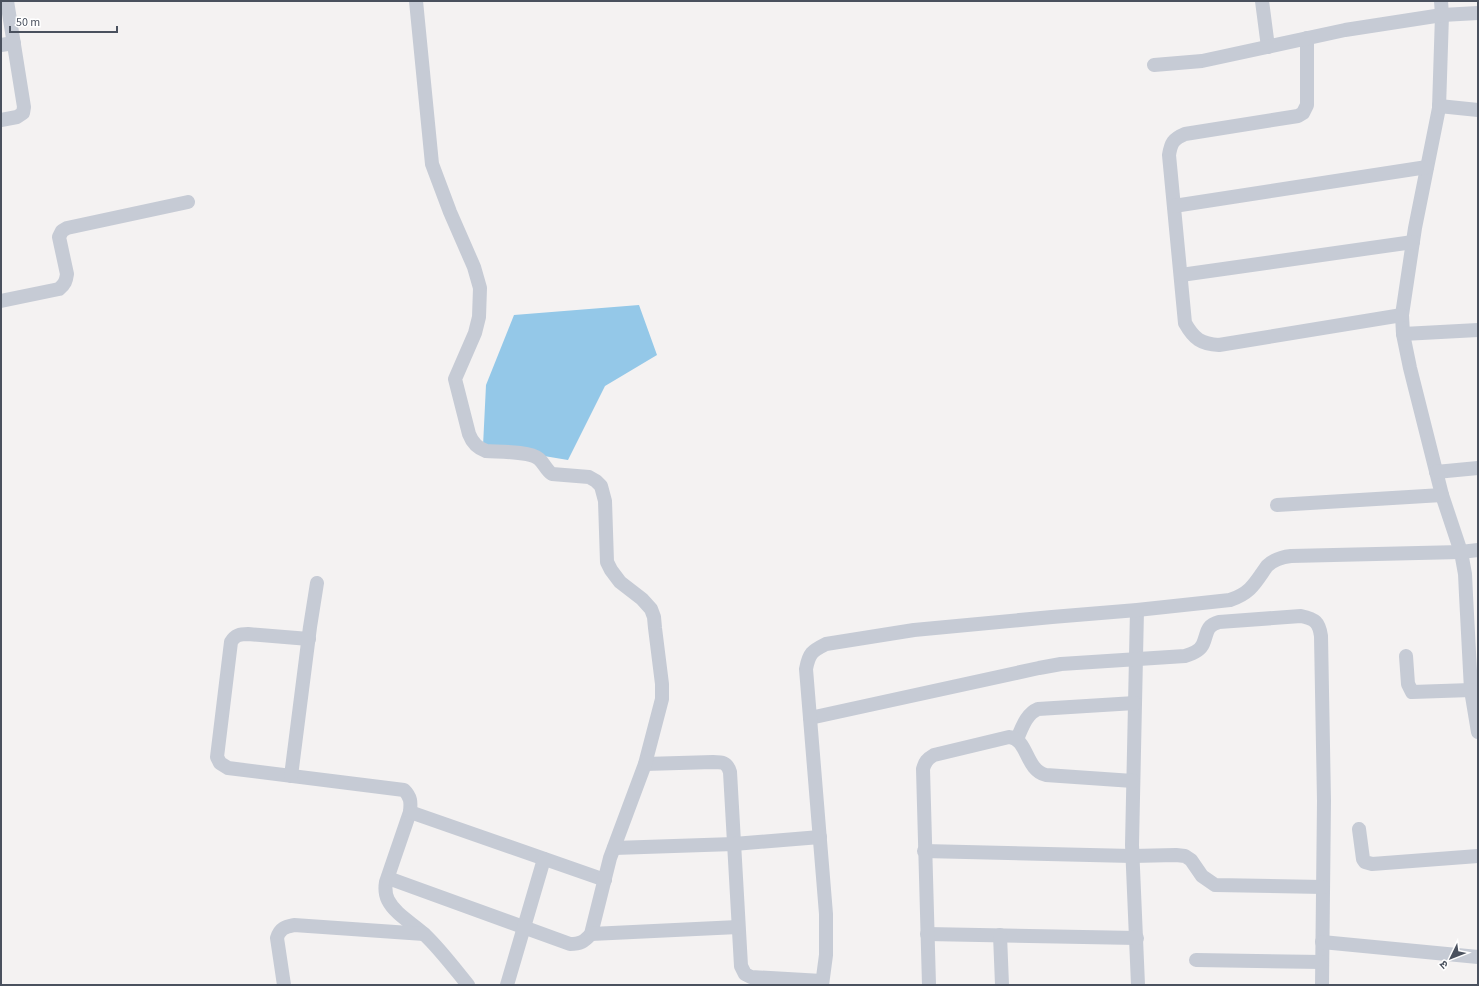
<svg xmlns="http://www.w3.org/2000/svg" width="1479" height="986" font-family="'Source Sans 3','Noto Sans Devanagari',sans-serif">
	<rect width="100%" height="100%" fill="#f4f2f2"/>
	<path fill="#94c8e8" d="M639 305 657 355 605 386 568 460 483 446 486 385 514 315Z"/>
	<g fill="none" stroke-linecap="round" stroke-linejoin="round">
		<g stroke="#c6cbd5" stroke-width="14">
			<path d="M1262 1 1268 47"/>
			<path d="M1441 1 1442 15 1439 108 1415 228 1402 315 1403 334 1410 368 1442 495 1461 552 1465 574 1466 595 1471 690 1478 732"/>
			<path d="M1307 38V105L1303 113 1298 116 1185 134C1173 139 1171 143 1169 155L1185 323C1194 339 1201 344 1219 345L1402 315"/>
			<path d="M1 45 14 43"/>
			<path d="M1154 65 1202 61 1345 30 1442 15 1478 13"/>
			<path d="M1439 106 1478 110"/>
			<path d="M1 120 17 117 23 113 24 107 7 1"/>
			<path d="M1174 206 1427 167"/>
			<path d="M1181 275 1413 242"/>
			<path d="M1 301 59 289C65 284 66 281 67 274L59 237 62 231 67 228 188 202"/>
			<path d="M1403 334 1478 330"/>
			<path d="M1436 472 1478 468"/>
			<path d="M1277 505 1442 495"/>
			<path d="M1137 610 1132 845 1138 985"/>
			<path d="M309 639 248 634C240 634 235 635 231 642L217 757 220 763 228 768 404 790C411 797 411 802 410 812L386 882C385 888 385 894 388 900 395 914 412 923 424 934 440 949 454 968 468 985"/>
			<path d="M1406 656 1408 684 1412 692 1471 690"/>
			<path d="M810 718 1039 668 1061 664 1185 656C1192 654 1200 651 1203 644 1208 633 1205 626 1219 622L1301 616C1315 619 1319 622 1321 636L1324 801 1322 985"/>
			<path d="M1017 739C1022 728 1026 714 1038 709L1135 703"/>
			<path d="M645 764 713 762C722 762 727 762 730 772L741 966 745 974 751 977 822 981"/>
			<path d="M291 776 310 627 317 583"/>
			<path d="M410 812 605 880"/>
			<path d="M1359 829 1363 859 1365 862 1372 864 1478 856"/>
			<path d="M614 848 734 844 820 837"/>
			<path d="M924 851 1132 856 1176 855 1185 856 1191 860 1202 876 1215 885 1323 887"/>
			<path d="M388 878 570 944C580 944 584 942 591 934L610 858 645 764 662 699V684L655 628 654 617 651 609 642 599 620 582 611 570 607 562 605 501 601 486 596 481 589 477 552 474C546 470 544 463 539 459 529 451 499 452 486 451 477 448 472 442 469 434L455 379 475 333 479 317 480 288 474 267 450 212 432 164 416 1"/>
			<path d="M591 934 738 927"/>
			<path d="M927 934 1137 938"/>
			<path d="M1000 935 1002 985"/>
			<path d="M1322 942 1478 957"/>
			<path d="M1196 960 1322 962"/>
			<path d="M284 985 277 938C280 928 285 927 294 925L424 934"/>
			<path d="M507 985 544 859"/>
			<path d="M822 985 826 955V914L806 669C809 653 812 651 826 644L914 630 1052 617 1137 610 1230 600C1251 593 1255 583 1267 566 1274 559 1282 557 1291 556L1461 552 1478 550"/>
			<path d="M929 985 923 769C925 762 927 759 934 755L1009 737C1028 738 1025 770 1046 775L1133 781"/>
		</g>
	</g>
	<rect width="1479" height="986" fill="none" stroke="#4a515e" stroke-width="4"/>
	<g transform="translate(1451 958) rotate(227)" stroke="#ffffff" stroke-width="3" paint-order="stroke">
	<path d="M0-3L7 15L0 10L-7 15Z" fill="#4a515e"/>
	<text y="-6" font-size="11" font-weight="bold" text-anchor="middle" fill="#4a515e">उ</text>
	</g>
	<path d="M10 26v6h107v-6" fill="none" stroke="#4a515e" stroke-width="2"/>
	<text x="16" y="26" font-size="12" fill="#4a515e" stroke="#ffffff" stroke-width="3" paint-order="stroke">50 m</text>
</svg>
